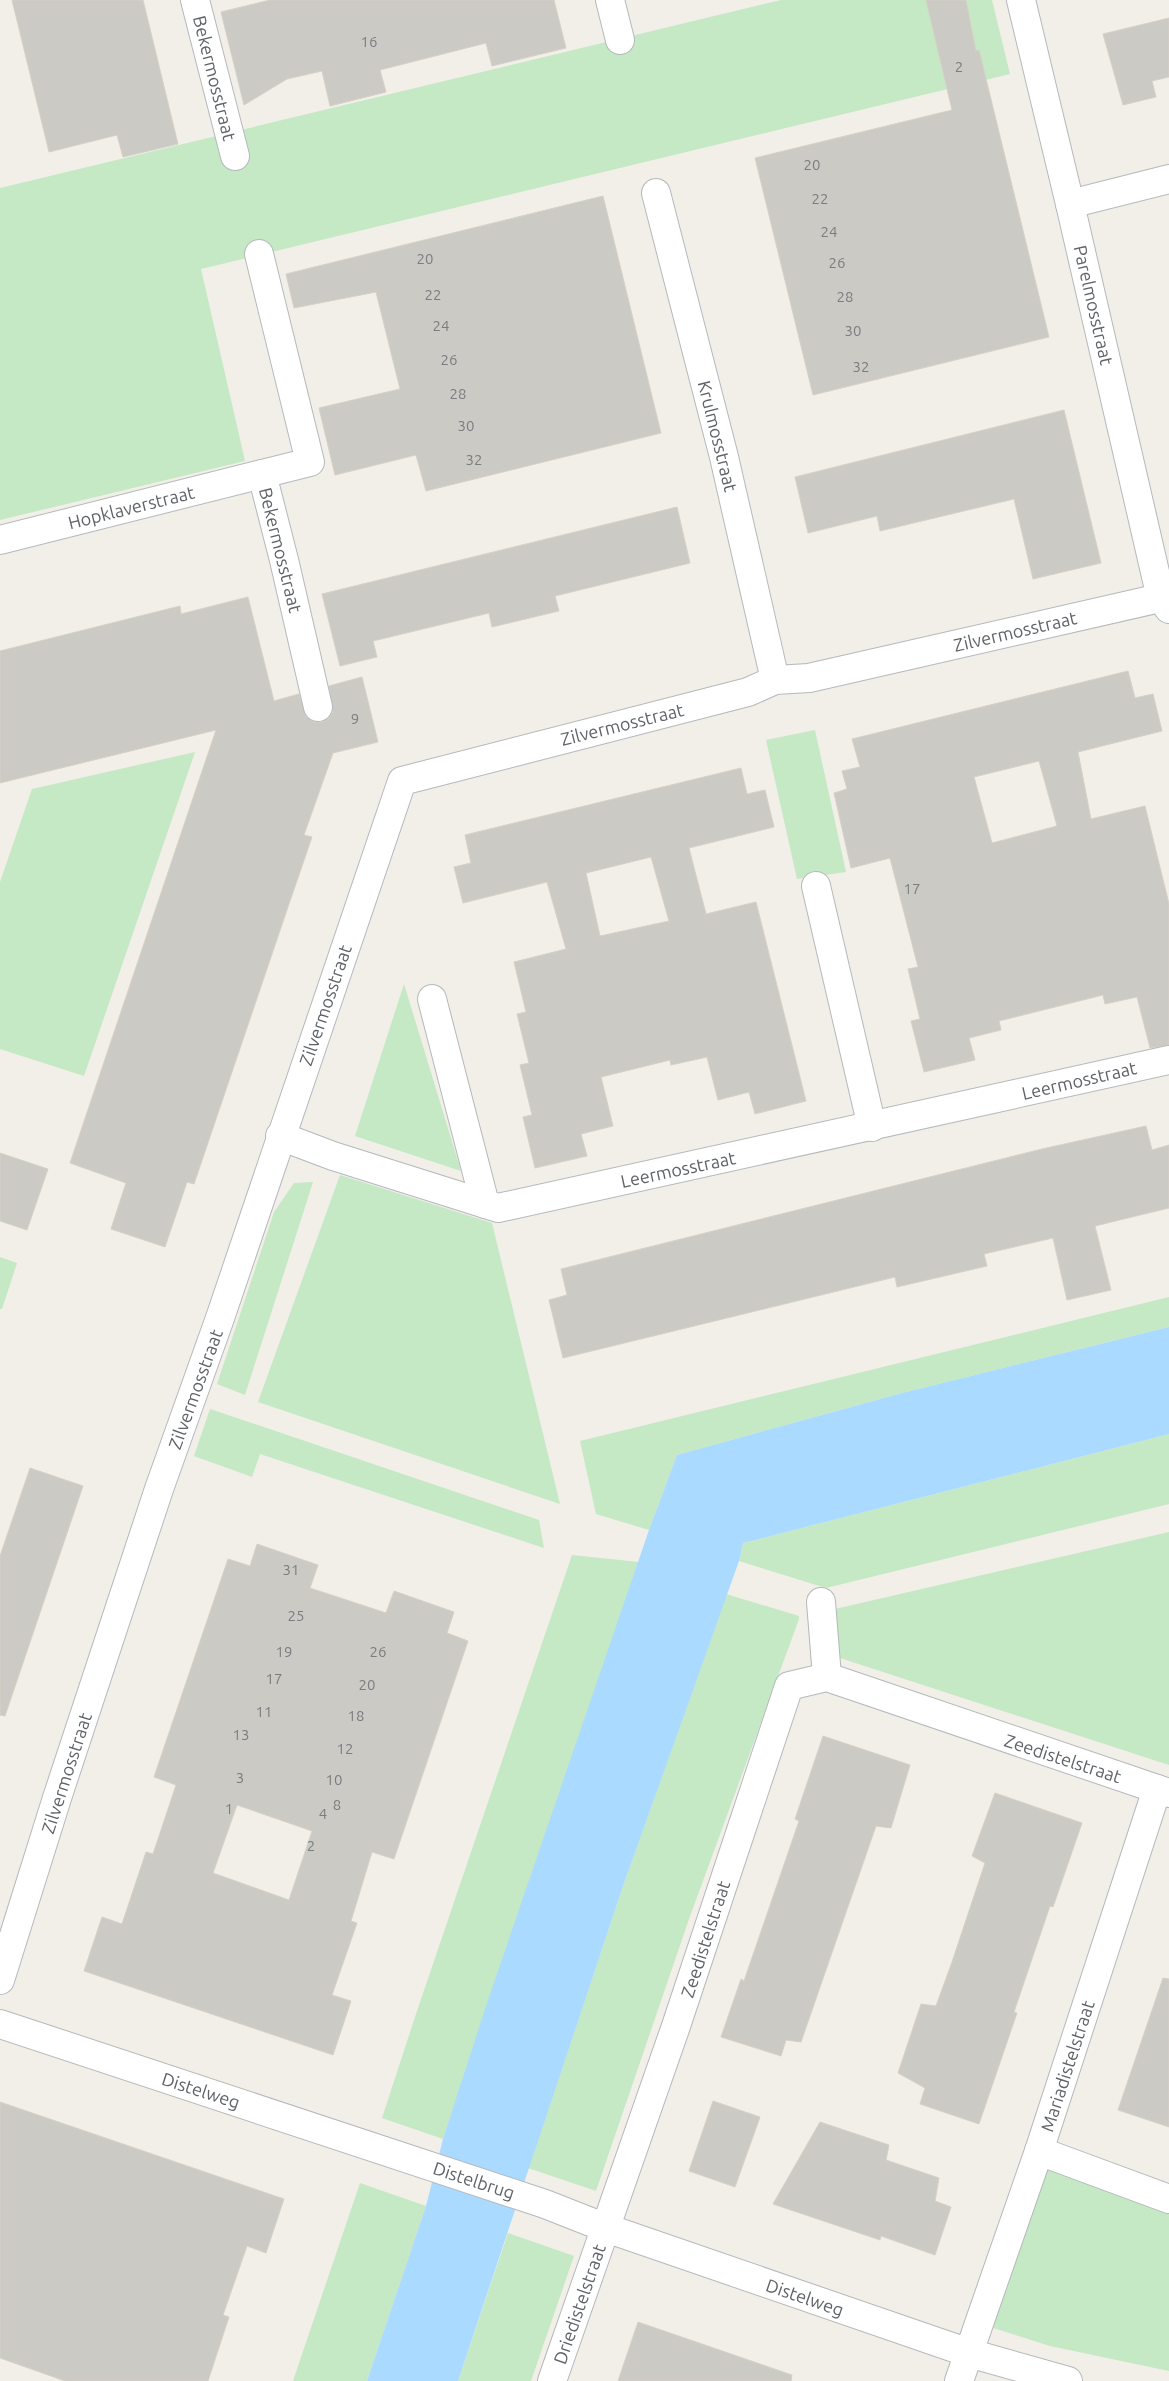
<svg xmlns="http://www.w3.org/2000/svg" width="1169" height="2381" font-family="Ubuntu,sans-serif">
	<rect width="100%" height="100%" fill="#f1efe8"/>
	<g fill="#c5e8c5">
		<path d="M781 0H992L1010 74 201 269 245 461 0 520V188Z"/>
		<path d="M815 730 846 872 797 879 766 740Z"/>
		<path d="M195 752 84 1076 0 1049V882L32 789Z"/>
		<path d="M404 984 461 1171 355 1136Z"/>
		<path d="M340 1175 492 1223 560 1504 258 1402Z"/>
		<path d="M313 1182 245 1395 217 1384 274 1212 294 1183Z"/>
		<path d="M0 1257 17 1263 2 1309H0Z"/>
		<path d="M1169 1297V1327L902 1393 677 1455 649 1530 596 1514 580 1441Z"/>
		<path d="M210 1409 539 1520 544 1548 260 1454 252 1477 194 1456Z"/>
		<path d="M1169 1434V1504L826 1588 739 1561 743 1543Z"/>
		<path d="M1169 1532V1765L837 1657 835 1609Z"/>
		<path d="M572 1555 639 1562 443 2139 382 2118 416 2014Z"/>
		<path d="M726 1594 799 1616V1619L689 1919 596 2191 528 2168 623 1886Z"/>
		<path d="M1042 2168 1169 2209V2371L1050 2346 987 2326Z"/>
		<path d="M360 2183 426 2206 367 2381H293Z"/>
		<path d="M508 2233 574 2256 531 2381H458Z"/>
	</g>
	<path fill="#aadaff" d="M1169 1327V1434L743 1543 739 1561 623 1886 458 2381H367L426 2206 443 2139 486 2006 649 1530 677 1455 902 1393Z"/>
	<g fill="#cccac5" stroke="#d6d1c6" fill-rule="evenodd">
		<path d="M12 0H143L178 144 123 157 117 135 49 152Z"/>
		<path d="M270 0H554L566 48 492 66 486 43 380 70 386 92 330 106 322 71 287 79 244 105 221 12Z"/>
		<path d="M926 0H966L976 51 979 50 1049 337 813 395 755 158 952 110Z"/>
		<path d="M1169 18V77L1152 81 1156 97 1123 105 1103 34Z"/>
		<path d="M603 196 661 433 426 491 416 455 335 475 319 408 400 389 376 292 294 308 286 274Z"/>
		<path d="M1064 410 1101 563 1033 579 1014 499 880 531 877 516 808 533 795 477Z"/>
		<path d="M677 507 690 563 555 596 559 611 492 627 489 613 373 641 377 657 340 666 322 594Z"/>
		<path d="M248 597 274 701 299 694 306 717 314 722H322L329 718 333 711 329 686 362 677 378 742 333 753 304 835 312 837 289 904 194 1184 187 1182 165 1247 111 1229 126 1183 70 1163 216 730 0 783V651L180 606 181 614Z"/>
		<path d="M1128 671 1135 698 1153 694 1162 731 1078 752 1091 819 1145 806 1169 904V1045L1150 1048 1137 997 1105 1004 1103 995 999 1021 1001 1030 969 1038 975 1060 924 1072 911 1021 920 1019 908 969 918 967 890 858 851 868 834 793 847 789 842 771 860 767 852 739ZM1039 761 1057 826 992 843 974 777Z"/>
		<path d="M741 768 747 794 765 790 774 827 689 848 706 914 756 902 806 1101 755 1114 749 1092 718 1100 707 1057 671 1065 670 1060 601 1077 613 1126 581 1134 587 1156 535 1168 523 1117 532 1115 520 1065 529 1063 517 1014 526 1012 514 962 566 949 547 882 463 903 454 867 471 863 465 835ZM651 857 669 921 600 936 586 873Z"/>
		<path d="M1146 1126 1152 1150 1169 1145V1208L1095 1226 1111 1290 1067 1300 1053 1238 984 1254 987 1266 897 1287 895 1277 563 1358 549 1300 567 1295 561 1269 1042 1149Z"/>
		<path d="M0 1153 48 1169 27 1230 0 1221Z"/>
		<path d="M30 1468 83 1486 5 1716 0 1715V1556Z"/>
		<path d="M257 1544 318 1565 310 1588 386 1613 394 1591 454 1612 447 1633 468 1641 394 1859 372 1852 351 1921 357 1923 332 1995 351 2001 333 2055 84 1971 102 1917 122 1924 146 1852 153 1854 176 1785 154 1777 228 1559 250 1566ZM237 1805 312 1831 289 1900 213 1873Z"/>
		<path d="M823 1736 910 1765 891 1828 876 1826 801 2042 786 2040 781 2056 721 2037 741 1979 744 1981 799 1821 795 1819Z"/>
		<path d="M995 1793 1082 1823 1053 1907 1050 1906 1014 2012 1017 2013 979 2124 920 2104 925 2088 898 2073 921 2004 936 2006 952 1962 985 1863 972 1856Z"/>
		<path d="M1163 1978 1169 1979V2127L1118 2110Z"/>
		<path d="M713 2101 760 2117 735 2187 689 2171Z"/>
		<path d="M0 2102 284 2199 266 2253 247 2246 223 2315 229 2317 208 2381H65L0 2358Z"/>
		<path d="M820 2122 889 2145 886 2160 939 2178 935 2201 951 2207 935 2255 881 2236 880 2240 773 2204Z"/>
		<path d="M638 2322 792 2375 791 2381H618Z"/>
	</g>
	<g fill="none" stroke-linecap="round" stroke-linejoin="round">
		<g stroke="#b5b8bc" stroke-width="30">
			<g id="minor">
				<path d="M195 0 235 156"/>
				<path d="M610 0 620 40"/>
				<path d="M1021 0 1070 204 1161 598 1169 609"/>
				<path d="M656 193 724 457 775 680"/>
				<path d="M1070 204 1169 179"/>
				<path d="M259 254 310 462 262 474 284 560 318 707"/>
				<path d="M0 540 262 474"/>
				<path d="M816 886 872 1127"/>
				<path d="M432 999 485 1204"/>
				<path d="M280 1136 333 1156 498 1208 1169 1060"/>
				<path d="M821 1602 827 1677"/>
				<path d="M0 1980 57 1798 159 1489 220 1318 402 781 748 692 775 680 809 678 1169 596"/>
				<path d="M0 2024 545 2204 606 2228 969 2353 1068 2381"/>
				<path d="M1039 2151 1169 2199"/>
				<path d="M552 2381 676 2026 789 1686 827 1677 1157 1789"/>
				<path d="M959 2381 1039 2151 1157 1789 1169 1793"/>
			</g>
		</g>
		<use href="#minor" stroke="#fff" stroke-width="28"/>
	</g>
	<g text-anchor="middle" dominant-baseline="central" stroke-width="4.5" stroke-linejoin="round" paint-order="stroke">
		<g font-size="15" fill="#7a7d7f">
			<text x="369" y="41">16</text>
			<text x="959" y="66">2</text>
			<text x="812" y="164">20</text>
			<text x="820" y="198">22</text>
			<text x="829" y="231">24</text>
			<text x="425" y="258">20</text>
			<text x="837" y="262">26</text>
			<text x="433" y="294">22</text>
			<text x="845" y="296">28</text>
			<text x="441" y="325">24</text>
			<text x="853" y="330">30</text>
			<text x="449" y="359">26</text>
			<text x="861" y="366">32</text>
			<text x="458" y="393">28</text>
			<text x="466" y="425">30</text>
			<text x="474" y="459">32</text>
			<text x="355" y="718">9</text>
			<text x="912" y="888">17</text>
			<text x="291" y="1569">31</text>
			<text x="296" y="1615">25</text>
			<text x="284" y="1651">19</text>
			<text x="378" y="1651">26</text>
			<text x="274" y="1678">17</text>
			<text x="367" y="1684">20</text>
			<text x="264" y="1711">11</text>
			<text x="356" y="1715">18</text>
			<text x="241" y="1734">13</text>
			<text x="345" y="1748">12</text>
			<text x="240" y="1777">3</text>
			<text x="334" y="1779">10</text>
			<text x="337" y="1804">8</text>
			<text x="229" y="1808">1</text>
			<text x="323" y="1813">4</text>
			<text x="311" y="1845">2</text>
		</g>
		<g font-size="18" fill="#5f6368" stroke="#fff">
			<text transform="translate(215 78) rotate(76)">Bekermosstraat</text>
			<text transform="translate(1094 305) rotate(77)">Parelmosstraat</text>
			<text transform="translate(718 436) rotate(76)">Krulmosstraat</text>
			<text transform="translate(131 507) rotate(-14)">Hopklaverstraat</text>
			<text transform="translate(281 550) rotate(76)">Bekermosstraat</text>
			<text transform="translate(1015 631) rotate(-13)">Zilvermosstraat</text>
			<text transform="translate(622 724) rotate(-14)">Zilvermosstraat</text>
			<text transform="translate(325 1005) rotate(-71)">Zilvermosstraat</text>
			<text transform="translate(1079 1080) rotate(-13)">Leermosstraat</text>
			<text transform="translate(678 1169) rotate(-12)">Leermosstraat</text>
			<text transform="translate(195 1389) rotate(-70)">Zilvermosstraat</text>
			<text transform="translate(1063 1758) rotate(18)">Zeedistelstraat</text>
			<text transform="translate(66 1773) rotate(-72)">Zilvermosstraat</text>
			<text transform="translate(705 1939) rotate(-72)">Zeedistelstraat</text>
			<text transform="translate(1067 2066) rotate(-72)">Mariadistelstraat</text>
			<text transform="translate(201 2090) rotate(18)">Distelweg</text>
			<text transform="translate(474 2180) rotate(18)">Distelbrug</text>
			<text transform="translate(805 2297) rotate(19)">Distelweg</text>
			<text transform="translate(579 2304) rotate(-71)">Driedistelstraat</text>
		</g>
	</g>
</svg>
